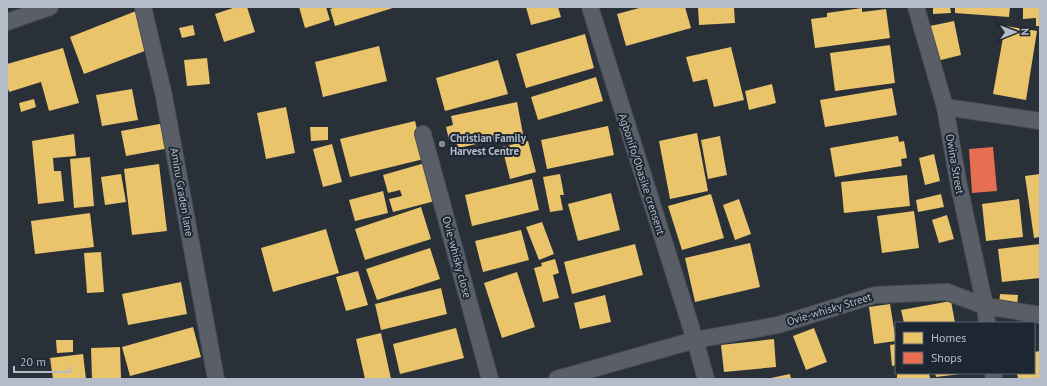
<svg xmlns="http://www.w3.org/2000/svg" width="1047" height="386" font-family="'PT Sans',sans-serif">
  <style>
    .homes { fill: #e9c46a }
    .shops { fill: #e76f51 }
    .lines { fill: none; stroke-linecap: round; stroke-linejoin: round }
    .street-casing { stroke: #484c53; stroke-width: 18 }
    .street { stroke: #5a5e66; stroke-width: 16 }
    .poi-dot { fill: #848b96; stroke: #1d2633; stroke-width: 1.5 }
    .labels { text-anchor: middle; dominant-baseline: central; stroke-width: 4; stroke-linejoin: round; paint-order: stroke }
    .poi-label { font-size: 11px; font-weight: bold; fill: #b4bcc9; stroke: #1d2633; text-anchor: start }
    .street-label { font-size: 11px; fill: #b4bcc9; stroke: #1d2633 }
  </style>
  <rect width="100%" height="100%" fill="#2a3038"/>
  <g class="homes">
    <polygon points="236,7 247,7 255,32 224,42 215,14"/>
    <polygon points="299,7 326,7 330,20 305,28"/>
    <polygon points="336,7 396,7 335,26 330,9"/>
    <polygon points="526,7 558,7 561,17 531,25"/>
    <polygon points="643,7 685,7 691,28 626,46 617,14"/>
    <polygon points="698,7 734,7 735,23 699,25"/>
    <polygon points="933,7 950,7 951,13 933,14"/>
    <polygon points="955,7 1010,7 1009,17 955,13"/>
    <polygon points="1023,7 1040,7 1040,26 1036,26 1036,18 1023,19"/>
    <polygon points="862,8 862,12 886,9 890,38 815,48 811,19 827,17 827,13"/>
    <polygon points="136,11 150,49 84,74 70,37"/>
    <polygon points="954,21 961,55 937,61 930,26"/>
    <polygon points="193,25 195,35 182,38 179,28"/>
    <polygon points="1005,26 1037,31 1026,100 993,94"/>
    <polygon points="585,34 594,68 526,88 516,54"/>
    <polygon points="890,45 895,83 835,91 830,53"/>
    <polygon points="379,46 387,81 323,97 315,62"/>
    <polygon points="731,47 744,100 714,107 707,79 693,82 686,57"/>
    <polygon points="63,48 79,103 49,111 41,82 9,92 7,85 7,64"/>
    <polygon points="207,58 210,84 187,86 184,60"/>
    <polygon points="498,60 508,94 445,111 436,78"/>
    <polygon points="596,77 603,101 538,120 531,97"/>
    <polygon points="772,84 776,103 749,110 745,91"/>
    <polygon points="892,88 897,115 825,127 820,100"/>
    <polygon points="132,89 138,120 102,126 96,95"/>
    <polygon points="34,99 36,107 21,112 19,103"/>
    <polygon points="517,102 523,134 458,148 455,138 449,140 446,127 453,125 451,116"/>
    <polygon points="286,107 295,153 266,159 257,113"/>
    <polygon points="415,121 424,159 350,177 340,139"/>
    <polygon points="165,123 170,148 126,156 121,131"/>
    <polygon points="608,126 614,155 547,169 541,140"/>
    <polygon points="310,127 328,127 328,140 311,141"/>
    <polygon points="697,133 708,191 670,199 659,141"/>
    <polygon points="74,134 76,156 53,158 54,171 61,171 64,201 38,204 32,141"/>
    <polygon points="720,136 727,175 708,179 701,140"/>
    <polygon points="898,136 899,142 904,141 907,158 901,159 902,166 835,177 830,148"/>
    <polygon points="528,141 536,172 510,179 502,147"/>
    <polygon points="332,144 342,182 323,187 313,149"/>
    <polygon points="934,154 940,181 925,185 919,158"/>
    <polygon points="90,157 94,206 74,208 70,159"/>
    <polygon points="425,163 435,201 393,212 389,199 402,196 400,190 388,193 383,175"/>
    <polygon points="159,164 167,231 132,235 124,169"/>
    <polygon points="121,174 126,202 105,205 101,177"/>
    <polygon points="560,174 564,195 560,195 563,210 550,212 543,177"/>
    <polygon points="1040,174 1040,237 1034,238 1025,176"/>
    <polygon points="907,175 910,206 844,213 841,182"/>
    <polygon points="532,179 539,210 472,226 465,195"/>
    <polygon points="383,191 388,213 355,221 349,200"/>
    <polygon points="611,193 620,230 578,241 568,204"/>
    <polygon points="711,194 724,238 682,250 668,206"/>
    <polygon points="941,194 944,207 918,212 916,200"/>
    <polygon points="739,199 751,234 735,240 723,205"/>
    <polygon points="1019,199 1023,237 986,241 982,204"/>
    <polygon points="421,207 431,239 365,260 355,229"/>
    <polygon points="914,211 919,248 882,253 877,216"/>
    <polygon points="90,213 94,247 35,254 31,221"/>
    <polygon points="947,215 954,239 939,243 932,220"/>
    <polygon points="542,222 554,254 539,260 526,227"/>
    <polygon points="326,229 339,273 273,292 261,248"/>
    <polygon points="521,230 529,260 483,272 475,241"/>
    <polygon points="750,243 760,287 695,302 685,258"/>
    <polygon points="635,244 643,275 572,294 564,262"/>
    <polygon points="1040,244 1040,278 1002,282 998,249"/>
    <polygon points="430,248 440,279 377,300 366,269"/>
    <polygon points="101,252 104,292 87,293 84,253"/>
    <polygon points="555,259 559,273 553,275 559,298 543,302 534,268 542,266 541,263"/>
    <polygon points="358,271 368,305 346,311 336,277"/>
    <polygon points="517,272 535,327 502,338 484,283"/>
    <polygon points="181,282 187,314 128,325 122,294"/>
    <polygon points="441,288 447,314 381,330 375,304"/>
    <polygon points="1000,294 1018,295 1017,306 999,304"/>
    <polygon points="605,295 611,322 580,329 574,303"/>
    <polygon points="951,301 955,323 904,323 901,310"/>
    <polygon points="890,304 896,341 874,344 869,307"/>
    <polygon points="193,327 201,357 130,376 122,347"/>
    <polygon points="456,328 464,358 400,374 393,344"/>
    <polygon points="814,328 827,362 806,370 793,336"/>
    <polygon points="381,333 391,379 365,379 356,339"/>
    <polygon points="774,339 776,367 724,372 721,345"/>
    <polygon points="56,340 73,340 73,352 57,353"/>
    <polygon points="896,344 896,365 892,366 890,345"/>
    <polygon points="120,347 121,379 92,379 91,348"/>
    <polygon points="1040,351 1040,379 1018,379 1017,373 1034,373 1034,352"/>
    <polygon points="83,354 86,379 53,379 50,358"/>
    <polygon points="897,373 929,373 930,378 897,379"/>
    <polygon points="935,373 960,373 960,374 936,377"/>
    <polygon points="790,374 791,379 771,379 771,378"/>
  </g>
  <polygon class="shops" points="993,147 997,191 972,193 969,149"/>
  <g class="lines">
    <defs>
      <g id="street">
        <polyline points="143,7 164,96 216,379"/>
        <polyline points="590,7 695,340 706,379"/>
        <polyline points="916,7 945,107 959,186 985,306 987,323"/>
        <polyline points="7,22 50,7"/>
        <polyline points="945,107 1040,121"/>
        <polyline points="423,134 490,379"/>
        <polyline points="993,373 994,379"/>
        <polyline points="557,379 695,340 778,325 875,295 947,292 985,306 1040,315"/>
      </g>
    </defs>
    <use href="#street" class="street-casing"/>
    <use href="#street" class="street"/>
  </g>
  <circle class="poi-dot" cx="442" cy="144" r="4"/>
  <g class="labels">
    <g class="poi-label">
      <text x="450" y="138">Christian Family<tspan x="450" dy="13">Harvest Centre</tspan></text>
    </g>
    <g class="street-label">
      <text transform="translate(955 164) rotate(80)">Owina Street</text>
      <text transform="translate(642 174) rotate(72)">Agbonifo/Obasike crensent</text>
      <text transform="translate(182 192) rotate(80)">Aminu Graden lane</text>
      <text transform="translate(457 257) rotate(75)">Ovie-whisky close</text>
      <text transform="translate(829 309) rotate(-17)">Ovie-whisky Street</text>
    </g>
  </g>
  <rect width="1047" height="386" fill="none" stroke="#b4bcc9" stroke-width="16"/>
  <rect x="895" y="322" width="140" height="52" fill="#1d2633" stroke="#59626f"/>
  <rect x="903" y="332" width="20" height="12" fill="#e9c46a" stroke="#59626f"/>
  <text x="931" y="342" font-size="12" fill="#b4bcc9">Homes</text>
  <rect x="903" y="352" width="20" height="12" fill="#e76f51" stroke="#59626f"/>
  <text x="931" y="362" font-size="12" fill="#b4bcc9">Shops</text>
  <g transform="translate(1015 32) rotate(89)" stroke="#1d2633" stroke-width="3" paint-order="stroke">
  <path d="M0-3L7 15L0 10L-7 15Z" fill="#b4bcc9"/>
  <text y="-6" font-size="11" font-weight="bold" text-anchor="middle" fill="#b4bcc9">N</text>
  </g>
  <path d="M14 366v6h56v-6" fill="none" stroke="#b4bcc9" stroke-width="2"/>
  <text x="20" y="366" font-size="12" fill="#b4bcc9" stroke="#1d2633" stroke-width="3" paint-order="stroke">20 m</text>
</svg>
